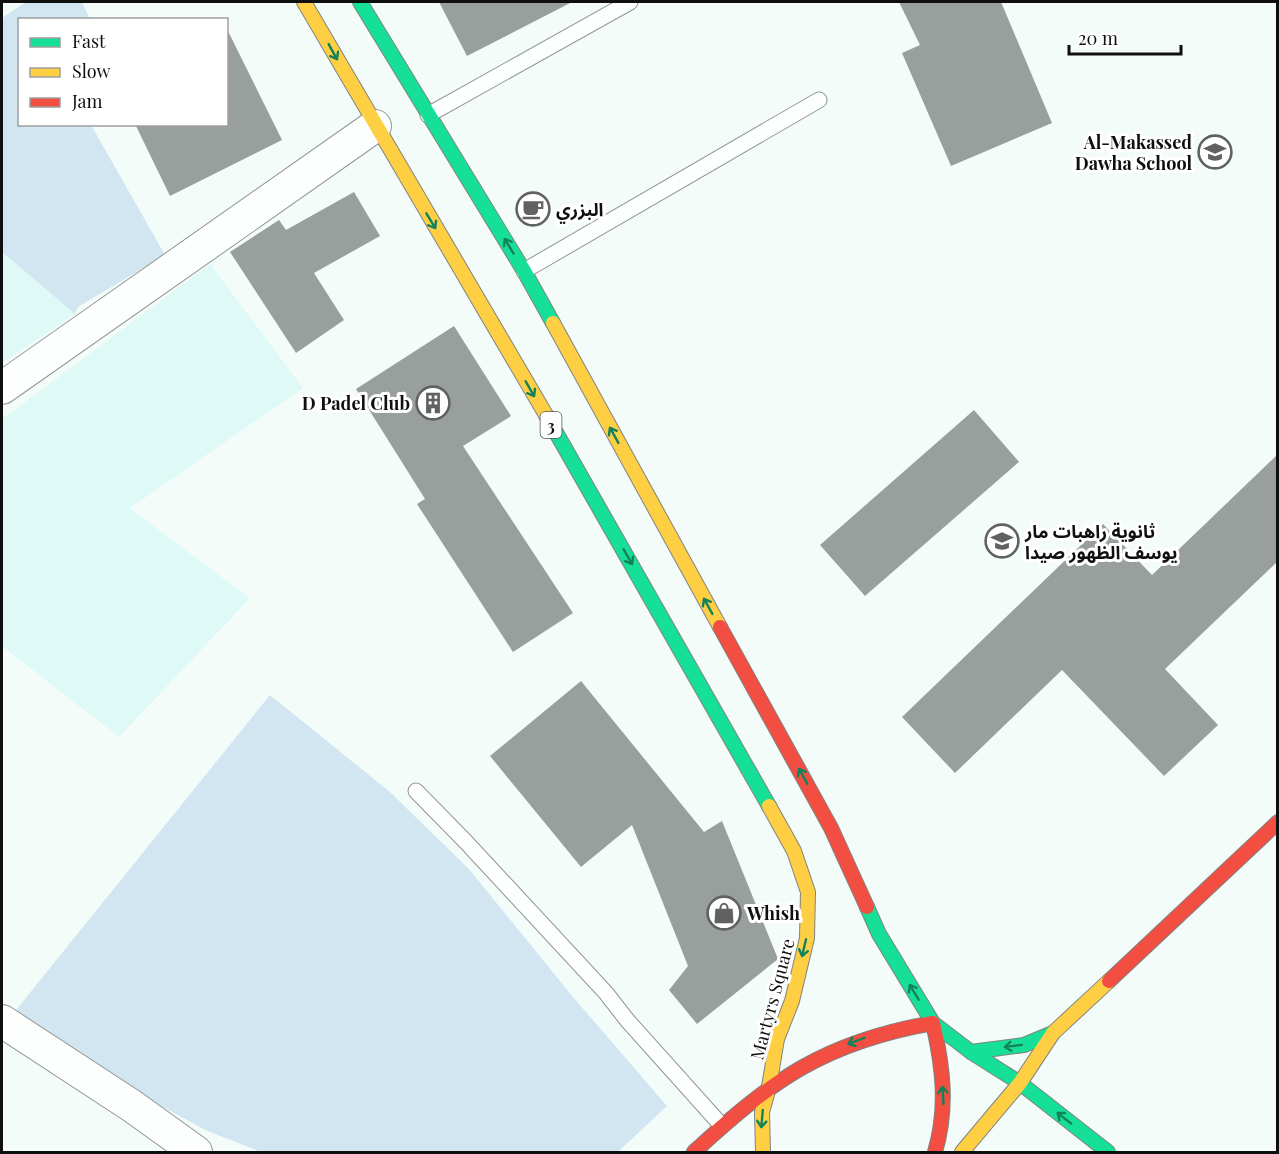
<svg xmlns="http://www.w3.org/2000/svg" width="1279" height="1154" font-family="'Playfair Display','Noto Sans Arabic',serif">
  <style>
    .farmland { fill: #dff9f6 }
    .green { fill: #d2e6f2 }
    .building { fill: #999f9c }
    .lines { fill: none; stroke-linecap: round; stroke-linejoin: round }
    .lane-casing { stroke: #929695; stroke-width: 17 }
    .street-casing { stroke: #929695; stroke-width: 34 }
    .fast-casing { stroke: #7f8382; stroke-width: 16 }
    .slow-casing { stroke: #7f8382; stroke-width: 16 }
    .jam-casing { stroke: #7f8382; stroke-width: 16 }
    .lane { stroke: #fdfffe; stroke-width: 15 }
    .street { stroke: #fdfffe; stroke-width: 32 }
    .fast { stroke: #16e098; stroke-width: 14 }
    .slow { stroke: #ffcf43; stroke-width: 14 }
    .jam { stroke: #f24e42; stroke-width: 14 }
    .oneway { stroke: #13825a }
    .labels { text-anchor: middle; dominant-baseline: central; stroke-width: 6; stroke-linejoin: round; paint-order: stroke }
    .shield { fill: #fff; stroke: #575757; stroke-width: 1.5 }
    .shield-label { font-size: 16px; font-weight: bold; fill: #0f0f0f }
    .poi-label { font-size: 18px; font-weight: bold; fill: #0f0f0f; stroke: #fff; text-anchor: start }
    .street-label { font-size: 18px; fill: #0f0f0f; stroke: #fff }
  </style>
  <rect width="100%" height="100%" fill="#f4fcfa"/>
  <g class="farmland">
    <polygon points="2,252 75,314 2,363"/>
    <polygon points="210,264 303,388 130,508 250,598 119,737 2,646 2,419"/>
  </g>
  <g class="green">
    <polygon points="26,2 82,2 90,19 20,20 20,124 91,125 165,255 78,307 75,314 2,252 2,18"/>
    <polygon points="270,695 390,792 469,869 573,997 667,1106 618,1152 261,1152 205,1130 134,1091 16,1010"/>
  </g>
  <g class="building">
    <polygon points="439,2 572,2 467,56"/>
    <polygon points="899,2 1001,2 1052,123 951,166 902,53 920,45"/>
    <polygon points="226,27 282,140 170,196 135,124 226,124"/>
    <polygon points="354,192 380,236 314,273 344,320 296,353 230,252 279,220 286,230"/>
    <polygon points="454,326 511,416 463,446 573,613 513,652 417,504 425,499 356,389"/>
    <polygon points="974,410 1019,462 865,596 820,545"/>
    <polygon points="1278,454 1278,561 1165,669 1218,725 1164,776 1062,670 955,773 902,717 1103,524 1152,575"/>
    <polygon points="581,681 704,832 722,821 778,959 697,1024 669,990 688,966 632,825 581,867 490,756"/>
  </g>
  <g class="lines">
    <defs>
      <g id="lane">
        <polyline points="428,115 630,2"/>
        <polyline points="524,271 819,100"/>
        <polyline points="416,791 466,842 606,993 627,1020 722,1126"/>
      </g>
      <g id="street">
        <polyline points="2,388 375,126"/>
        <polyline points="2,1021 132,1106 196,1152"/>
      </g>
      <g id="fast">
        <polyline points="360,2 524,271 553,323"/>
        <polyline points="546,415 769,806"/>
        <polyline points="867,907 879,934 933,1023 971,1052 1020,1083 1108,1152"/>
        <polyline points="971,1052 1024,1045 1053,1033"/>
      </g>
      <g id="slow">
        <polyline points="304,2 546,415"/>
        <polyline points="553,323 720,627"/>
        <polyline points="763,1152 762,1112 769,1087 777,1039 792,1001 807,938 808,892 794,851 769,806"/>
        <polyline points="962,1152 1020,1083 1053,1033 1109,981"/>
      </g>
      <g id="jam">
        <polyline points="720,627 831,828 867,907"/>
        <polyline points="1109,981 1278,822"/>
        <path d="M 694,1152 C 773,1079 825,1042 933,1023 C 943,1067 948,1108 935,1152"/>
      </g>
    </defs>
    <use href="#lane" class="lane-casing"/>
    <use href="#street" class="street-casing"/>
    <use href="#fast" class="fast-casing"/>
    <use href="#slow" class="slow-casing"/>
    <use href="#jam" class="jam-casing"/>
    <use href="#lane" class="lane"/>
    <use href="#street" class="street"/>
    <use href="#fast" class="fast"/>
    <use href="#slow" class="slow"/>
    <use href="#jam" class="jam"/>
  </g>
  <defs><path id="oneway-shaft" d="M-6 0H5M1.5-3L5.5 0L1.5 3" fill="none" stroke-width="1.6" stroke-linecap="round" stroke-linejoin="round" transform="scale(1.5)"/></defs>
  <g class="oneway">
    <use href="#oneway-shaft" transform="translate(333 52) rotate(61)"/>
    <use href="#oneway-shaft" transform="translate(431 221) rotate(59)"/>
    <use href="#oneway-shaft" transform="translate(509 246) rotate(-121)"/>
    <use href="#oneway-shaft" transform="translate(530 389) rotate(60)"/>
    <use href="#oneway-shaft" transform="translate(614 435) rotate(-119)"/>
    <use href="#oneway-shaft" transform="translate(628 557) rotate(60)"/>
    <use href="#oneway-shaft" transform="translate(708 606) rotate(-119)"/>
    <use href="#oneway-shaft" transform="translate(803 776) rotate(-119)"/>
    <use href="#oneway-shaft" transform="translate(804 948) rotate(103)"/>
    <use href="#oneway-shaft" transform="translate(914 992) rotate(-121)"/>
    <use href="#oneway-shaft" transform="translate(856 1041) rotate(159)"/>
    <use href="#oneway-shaft" transform="translate(1013 1046) rotate(173)"/>
    <use href="#oneway-shaft" transform="translate(943 1095) rotate(-93)"/>
    <use href="#oneway-shaft" transform="translate(1064 1118) rotate(-142)"/>
    <use href="#oneway-shaft" transform="translate(762 1119) rotate(95)"/>
  </g>
  <defs>
    <symbol id="school-ring" viewBox="-11 -11 22 22"><circle r="9.5" fill="#fff" stroke="#5f6261" stroke-width="1.5"/><path d="M0-5L7-2L0 1L-7-2ZM-4 1L0 2.5L4 1V4Q0 6-4 4Z" fill="#5f6261"/></symbol>
    <symbol id="cafe-ring" viewBox="-11 -11 22 22"><circle r="9.5" fill="#fff" stroke="#5f6261" stroke-width="1.5"/><path d="M-5.5-4.5H6V0H3Q3 3.5 0 3.5H-2.5Q-5.5 3.5-5.5 0ZM3-3.2v2h1.7v-2ZM-6 4.5H4V6H-6Z" fill="#5f6261"/></symbol>
    <symbol id="building-ring" viewBox="-11 -11 22 22"><circle r="9.5" fill="#fff" stroke="#5f6261" stroke-width="1.5"/><path d="M-4-6H4V6H1V3H-1V6H-4ZM-2.5-4.3h1.7v1.8h-1.7ZM.8-4.3h1.7v1.8H.8ZM-2.5-1h1.7V.8h-1.7ZM.8-1h1.7V.8H.8Z" fill="#5f6261"/></symbol>
    <symbol id="shop-ring" viewBox="-11 -11 22 22"><circle r="9.5" fill="#fff" stroke="#5f6261" stroke-width="1.5"/><path d="M-5-2.5h2.3a2.7 3.5 0 0 1 5.4 0H5L5.5 6h-11ZM-1.5-2.5h3a1.5 2.3 0 0 0-3 0Z" fill="#5f6261"/></symbol>
  </defs>
  <g fill-rule="evenodd">
    <use href="#school-ring" x="1196" y="133" width="38" height="38"/>
    <use href="#cafe-ring" x="514" y="190" width="38" height="38"/>
    <use href="#building-ring" x="414" y="384" width="38" height="38"/>
    <use href="#school-ring" x="983" y="522" width="38" height="38"/>
    <use href="#shop-ring" x="705" y="894" width="38" height="38"/>
  </g>
  <g class="labels">
    <rect class="shield" x="540.5" y="412" width="21" height="26" rx="4.5"/>
    <g class="shield-label">
      <text x="551" y="425">3</text>
    </g>
    <g class="poi-label">
      <text x="1192" y="142" text-anchor="end">Al-Makassed<tspan x="1192" dy="21">Dawha School</tspan></text>
      <text x="556" y="209">البزري</text>
      <text x="410" y="403" text-anchor="end">D Padel Club</text>
      <text x="1025" y="531">ثانوية راهبات مار<tspan x="1025" dy="21">يوسف الظهور صيدا</tspan></text>
      <text x="747" y="913">Whish</text>
    </g>
    <g class="street-label">
      <text transform="translate(772 999) rotate(-75)">Martyrs Square</text>
    </g>
  </g>
  <rect width="1279" height="1154" fill="none" stroke="#0f0f0f" stroke-width="6"/>
  <rect x="18" y="18" width="210" height="108" fill="#ffffff" stroke="#9f9f9f" stroke-width="1.5"/>
  <rect x="30" y="38" width="30" height="9" fill="#16e098" stroke="#9f9f9f" stroke-width="1.5"/>
  <text x="72" y="48" font-size="18" fill="#0f0f0f">Fast</text>
  <rect x="30" y="68" width="30" height="9" fill="#ffcf43" stroke="#9f9f9f" stroke-width="1.5"/>
  <text x="72" y="78" font-size="18" fill="#0f0f0f">Slow</text>
  <rect x="30" y="98" width="30" height="9" fill="#f24e42" stroke="#9f9f9f" stroke-width="1.5"/>
  <text x="72" y="108" font-size="18" fill="#0f0f0f">Jam</text>
  <path d="M1069 45v9h112v-9" fill="none" stroke="#0f0f0f" stroke-width="3"/>
  <text x="1078" y="45" font-size="18" fill="#0f0f0f" stroke="#ffffff" stroke-width="4.5" paint-order="stroke">20 m</text>
</svg>
